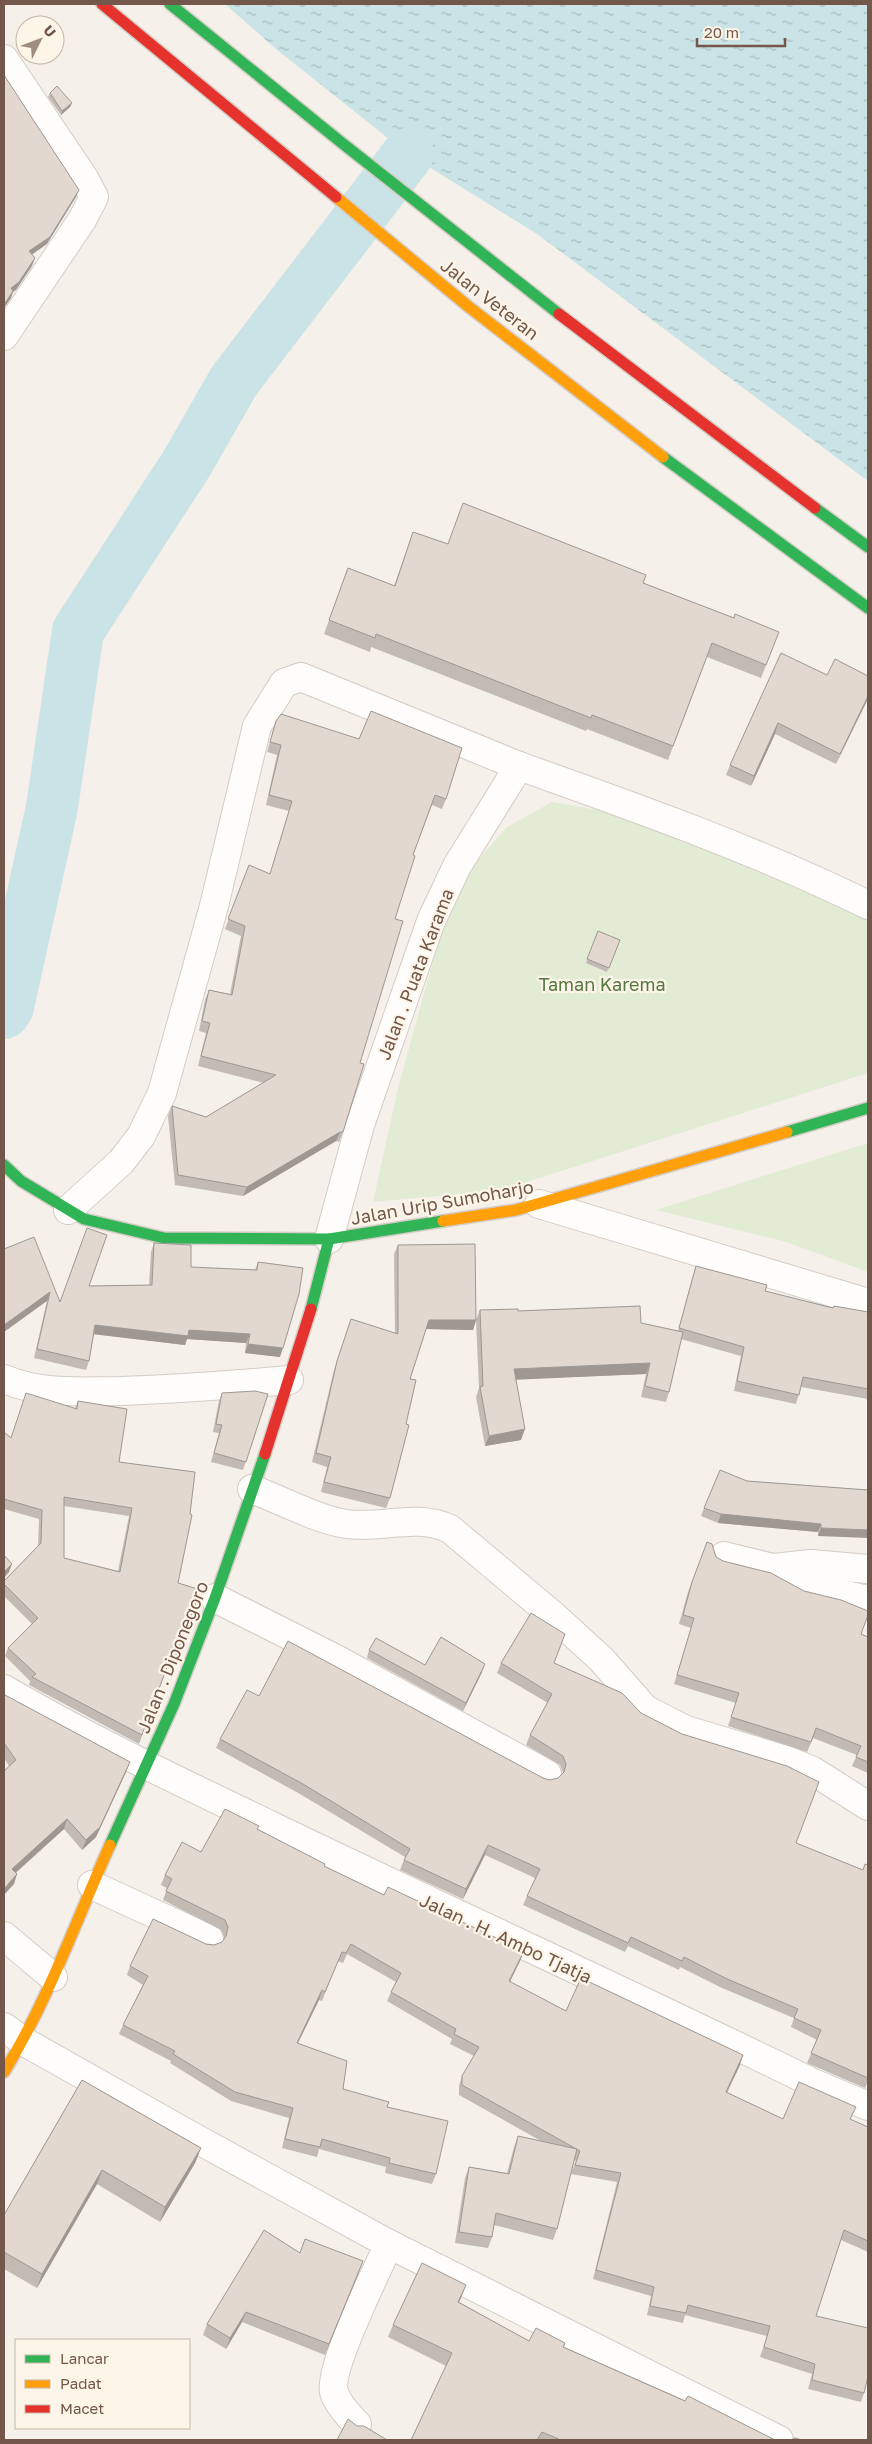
<svg xmlns="http://www.w3.org/2000/svg" width="872" height="2444" font-family="'Golos Text',sans-serif">
  <style>
    .green { fill: #e2ecd4 }
    .water { fill: url(#water-ripples) }
    .lines { fill: none; stroke-linecap: round; stroke-linejoin: round }
    .river { stroke: #cae3e6; stroke-width: 52 }
    .street-casing { stroke: #d4ccc6; stroke-width: 30 }
    .fast-casing { stroke: #d4ccc6; stroke-width: 14 }
    .slow-casing { stroke: #d4ccc6; stroke-width: 14 }
    .jam-casing { stroke: #d4ccc6; stroke-width: 14 }
    .street { stroke: #fefdfc; stroke-width: 28 }
    .fast { stroke: #30b455; stroke-width: 11 }
    .slow { stroke: #ff9f0a; stroke-width: 11 }
    .jam { stroke: #e5322d; stroke-width: 11 }
    .wall { fill: #c2bab3; fill-rule: evenodd }
    .shaded-wall { fill: #9e9792 }
    .building { fill: #e2d8d0; stroke: #9e9792; fill-rule: evenodd }
    .labels { text-anchor: middle; dominant-baseline: central; stroke-width: 4.5; stroke-linejoin: round; paint-order: stroke }
    .street-label { font-size: 18px; fill: #72574a; stroke: #fef5e9 }
    .park-label { font-size: 18px; fill: #547842; stroke: #fef5e9 }
  </style>
  <defs>
    <pattern id="water-ripples" width="26" height="14" patternUnits="userSpaceOnUse" patternTransform="scale(1.25)"><rect width="26" height="14" fill="#cae3e6"/><path d="M2 4q2-2 4 0t4 0M15 11q2-2 4 0t4 0" fill="none" stroke="#a8bbbc"/></pattern>
  </defs>
  <rect width="100%" height="100%" fill="#f5f0e9"/>
  <g class="green">
    <polygon points="552,802 632,816 804,885 868,920 868,1073 502,1190 373,1202 398,1088 436,950 465,875 507,827"/>
    <polygon points="868,1143 868,1272 786,1242 656,1210"/>
  </g>
  <polygon class="water" points="225,4 868,4 868,481 537,234 408,154 276,49"/>
  <g class="lines">
    <polyline class="river" points="4,1013 8,1007 52,807 78,631 187,463 234,381 408,154"/>
    <defs>
      <g id="street">
        <polyline points="4,59 84,178 94,197 82,220 4,336"/>
        <polyline points="539,1204 868,1303"/>
        <polyline points="68,1210 121,1162 141,1136 162,1093 214,906 257,726 284,683 301,677 519,766"/>
        <path d="M 329,1239 L 360,1125 L 431,921 L 457,866 L 519,766 C 637,808 756,850 868,905"/>
        <path d="M 4,1379 C 42,1395 80,1391 121,1391 C 177,1389 233,1385 289,1380"/>
        <path d="M 252,1489 C 281,1500 316,1519 346,1524 C 382,1529 416,1513 450,1529 L 555,1617 L 602,1660 L 645,1709 L 686,1730 L 789,1761 L 813,1771 L 868,1806"/>
        <polyline points="724,1556 773,1568 808,1587 868,1600"/>
        <polyline points="773,1568 811,1564 868,1569"/>
        <polyline points="215,1598 336,1659 547,1774"/>
        <path d="M 4,1689 C 91,1740 183,1783 274,1827 C 453,1913 634,1995 813,2083 L 868,2106"/>
        <polyline points="92,1885 209,1939"/>
        <polyline points="4,1936 53,1977"/>
        <polyline points="4,2027 23,2041 195,2138 389,2244 779,2440"/>
        <path d="M 357,2424 C 349,2416 337,2403 334,2392 C 328,2369 377,2270 389,2244"/>
      </g>
      <g id="fast">
        <polyline points="170,4 342,143 559,314"/>
        <polyline points="663,457 868,608"/>
        <polyline points="815,508 868,547"/>
        <polyline points="787,1132 868,1108"/>
        <polyline points="4,1165 21,1181 84,1219 164,1238 329,1239 443,1221"/>
        <polyline points="311,1309 329,1239"/>
        <polyline points="110,1845 174,1704 215,1598 265,1454"/>
      </g>
      <g id="slow">
        <polyline points="336,197 469,307 663,457"/>
        <polyline points="443,1221 516,1210 787,1132"/>
        <path d="M 4,2072 C 48,2001 76,1921 110,1845"/>
      </g>
      <g id="jam">
        <polyline points="102,4 336,197"/>
        <polyline points="559,314 815,508"/>
        <polyline points="265,1454 311,1309"/>
      </g>
    </defs>
    <use href="#street" class="street-casing"/>
    <use href="#fast" class="fast-casing"/>
    <use href="#slow" class="slow-casing"/>
    <use href="#jam" class="jam-casing"/>
    <use href="#street" class="street"/>
    <use href="#fast" class="fast"/>
    <use href="#slow" class="slow"/>
    <use href="#jam" class="jam"/>
  </g>
  <g class="wall">
    <polygon points="50,93 72,103 70,107 61,115 48,97"/>
    <polygon points="413,532 448,544 643,583 734,618 779,632 761,678 707,657 668,760 587,729 586,731 371,647 370,652 324,634 348,568 394,586"/>
    <polygon points="827,675 868,676 836,764 775,734 751,786 726,775 730,765"/>
    <polygon points="276,721 446,799 442,809 432,805 413,855 395,919 343,1132 339,1142 336,1141 243,1196 175,1185 168,1116 172,1106 206,1117 264,1083 198,1066 206,1033 199,1031 205,1000 209,990 230,994 241,936 225,929 249,865 270,874 289,811 266,805 277,755 267,752 273,731"/>
    <polygon points="598,931 620,940 607,972 586,963"/>
    <polygon points="154,1243 191,1267 255,1270 258,1262 280,1357 245,1353 246,1343 187,1339 185,1345 94,1334 89,1361 86,1370 34,1358 47,1301 4,1249 60,1302 89,1286 149,1285 151,1252"/>
    <polygon points="398,1245 476,1320 473,1330 426,1329 410,1379 406,1424 390,1498 386,1508 321,1492 327,1467 312,1462 334,1370 351,1319 395,1333 394,1254"/>
    <polygon points="696,1266 765,1291 833,1308 834,1306 868,1312 868,1399 801,1387 796,1404 734,1391 741,1356 681,1339 669,1392 666,1402 641,1397 646,1374 516,1379 521,1440 485,1446 476,1397 479,1388 476,1320 480,1310 518,1311 641,1323 678,1331 693,1275"/>
    <polygon points="222,1393 268,1394 243,1470 211,1462 219,1433 213,1432 219,1401"/>
    <path d="M 78,1401 L 119,1462 L 178,1583 L 201,1590 L 171,1669 L 167,1667 L 139,1744 L 29,1685 L 30,1681 L 5,1656 L 8,1648 L 32,1624 L 4,1596 L 4,1581 L 38,1546 L 39,1519 L 4,1509 L 4,1432 L 11,1438 L 75,1408 ZM 64,1506 L 129,1516 L 118,1571 L 64,1558 Z"/>
    <polygon points="747,1481 868,1490 818,1536 818,1532 718,1523 701,1516 704,1508"/>
    <polygon points="707,1542 716,1557 861,1634 868,1637 868,1773 852,1766 857,1755 813,1738 807,1752 728,1726 736,1703 674,1684 691,1628 679,1624 688,1592"/>
    <polygon points="369,1650 425,1665 482,1672 463,1711 367,1658"/>
    <polygon points="501,1663 554,1663 641,1713 796,1843 863,1870 868,1865 868,2081 865,2088 807,2063 817,2040 791,2027 794,2018 722,1988 680,1967 679,1970 628,1946 625,1952 523,1905 535,1878 485,1855 463,1899 400,1870 405,1857 300,1794 216,1748 220,1739 259,1696 543,1778 550,1780 558,1778 563,1773 560,1765 526,1745 530,1735 548,1703 497,1673"/>
    <polygon points="4,1696 126,1772 96,1837 82,1850 64,1829 16,1873 14,1884 9,1766 4,1758"/>
    <polygon points="258,1829 324,1866 384,1895 524,1951 520,1961 510,1982 566,2011 740,2065 727,2093 783,2119 851,2120 868,2127 868,2252 841,2240 816,2316 864,2393 861,2402 808,2389 812,2374 760,2357 767,2336 685,2315 683,2323 647,2315 651,2296 593,2279 617,2182 571,2174 576,2161 574,2160 557,2229 553,2240 494,2225 492,2237 488,2248 455,2243 465,2178 469,2167 507,2173 514,2147 518,2136 541,2141 459,2095 459,2086 462,2076 474,2056 450,2044 452,2039 387,2001 391,1992 396,1982 347,1954 343,1963 338,1961 322,2001 319,2000 298,2043 343,2089 387,2107 436,2174 432,2184 385,2173 386,2167 319,2149 317,2157 282,2148 289,2118 231,2101 170,2063 171,2061 119,2034 123,2025 143,1985 127,1975 130,1966 206,1944 214,1945 222,1942 224,1939 224,1937 221,1930 163,1900 167,1888 161,1885 165,1875 201,1852"/>
    <polygon points="82,2080 201,2148 195,2163 160,2222 97,2184 37,2288 4,2269 4,2215"/>
    <polygon points="300,2253 363,2261 325,2355 242,2322 226,2349 203,2335 207,2324"/>
    <polygon points="466,2285 459,2302 529,2341 565,2343 564,2347 775,2440 411,2440 446,2366 388,2337 393,2325"/>
  </g>
  <g class="shaded-wall">
    <polygon points="72,103 70,107 61,115 62,111"/>
    <polygon points="79,190 76,197 47,244 27,258 29,251"/>
    <polygon points="35,258 32,266 16,290 13,292 11,298 4,308 4,305 11,288"/>
    <polygon points="868,696 868,699 836,764 840,754"/>
    <polygon points="778,723 775,734 751,786 754,776"/>
    <polygon points="340,1132 336,1141 243,1196 247,1187"/>
    <polygon points="50,1292 47,1301 4,1332 4,1325"/>
    <polygon points="429,1320 476,1320 473,1330 425,1329"/>
    <polygon points="95,1325 250,1334 246,1343 187,1339 185,1345 92,1334"/>
    <polygon points="248,1344 283,1348 280,1357 245,1353"/>
    <polygon points="650,1363 646,1374 510,1380 514,1369"/>
    <polygon points="525,1429 521,1440 485,1446 489,1436"/>
    <polygon points="721,1514 821,1524 818,1532 718,1523"/>
    <polygon points="821,1528 868,1530 868,1538 818,1536"/>
    <polygon points="12,1564 9,1572 4,1578 4,1572"/>
    <polygon points="485,1664 482,1672 463,1711 466,1703"/>
    <polygon points="130,1762 126,1772 96,1837 82,1850 86,1840"/>
    <polygon points="67,1819 64,1829 8,1879 12,1869"/>
    <polygon points="488,1845 485,1855 463,1899 466,1889"/>
    <polygon points="17,1874 14,1884 4,1895 4,1889"/>
    <polygon points="524,1951 520,1961 505,1991 509,1981"/>
    <polygon points="322,1990 319,2000 293,2053 297,2043"/>
    <polygon points="743,2055 740,2065 722,2102 726,2092"/>
    <polygon points="201,2148 195,2163 160,2222 165,2207"/>
    <polygon points="102,2170 97,2184 37,2288 42,2274"/>
    <polygon points="363,2261 359,2272 325,2355 329,2344"/>
    <polygon points="466,2285 461,2298 453,2315 458,2302"/>
    <polygon points="246,2312 242,2322 226,2349 230,2338"/>
  </g>
  <g class="building">
    <polygon points="4,75 79,190 50,237 29,251 35,258 19,282 11,288 13,291 4,305"/>
    <polygon points="57,86 72,103 62,111 50,93"/>
    <polygon points="463,503 646,575 643,583 734,618 735,614 779,632 766,665 712,643 673,746 592,715 591,718 376,634 375,638 329,620 348,568 395,586 413,532 448,544"/>
    <polygon points="781,653 827,675 835,659 868,676 868,696 840,754 778,723 754,776 730,765"/>
    <polygon points="371,711 462,748 446,799 435,795 413,855 415,856 395,919 403,921 360,1063 364,1064 343,1132 340,1132 247,1187 178,1175 172,1106 206,1117 276,1075 201,1056 210,1023 202,1021 209,990 232,995 245,926 228,919 249,865 270,874 292,801 269,795 281,745 270,742 276,721 281,714 359,739"/>
    <polygon points="598,931 620,940 609,968 587,959"/>
    <polygon points="87,1228 107,1235 89,1286 152,1285 154,1243 191,1245 191,1267 257,1270 258,1262 303,1268 299,1294 283,1348 248,1344 250,1334 189,1330 188,1336 95,1325 89,1361 37,1349 50,1292 4,1325 4,1249 34,1237 60,1302"/>
    <polygon points="475,1244 476,1320 429,1320 410,1379 416,1380 406,1424 409,1425 390,1498 324,1482 331,1457 316,1453 337,1361 351,1319 398,1334 398,1245"/>
    <polygon points="696,1266 767,1285 765,1291 833,1308 834,1306 868,1312 868,1389 803,1377 799,1395 737,1381 744,1347 679,1328"/>
    <polygon points="640,1306 641,1323 683,1332 669,1392 645,1386 650,1363 514,1369 525,1429 489,1436 480,1387 483,1386 480,1310 518,1309 518,1311"/>
    <polygon points="255,1391 268,1394 246,1462 214,1453 222,1425 216,1424 222,1393"/>
    <path d="M 26,1393 L 77,1409 L 78,1401 L 127,1409 L 119,1462 L 195,1472 L 190,1514 L 192,1515 L 178,1583 L 201,1590 L 174,1660 L 170,1659 L 142,1735 L 32,1677 L 36,1674 L 8,1648 L 38,1618 L 4,1584 L 4,1581 L 41,1543 L 42,1510 L 4,1499 L 4,1432 L 11,1438 ZM 64,1497 L 132,1508 L 120,1572 L 64,1558 Z"/>
    <polygon points="720,1470 747,1481 868,1490 868,1530 821,1528 821,1524 721,1514 704,1508"/>
    <polygon points="707,1542 712,1544 716,1557 723,1561 771,1573 804,1591 841,1600 868,1611 868,1615 861,1634 868,1637 868,1762 856,1757 861,1746 816,1728 811,1742 731,1717 739,1693 677,1675 694,1618 683,1615 692,1582"/>
    <polygon points="4,1555 12,1564 4,1572"/>
    <polygon points="531,1613 565,1634 554,1663 622,1693 641,1713 682,1734 787,1766 819,1782 796,1843 863,1870 865,1864 868,1865 868,2078 811,2053 821,2030 794,2018 798,2009 725,1978 684,1957 682,1961 631,1937 628,1943 527,1896 540,1869 488,1845 466,1889 404,1860 410,1849 303,1784 220,1739 247,1690 259,1696 288,1641 543,1778 550,1780 558,1778 564,1772 566,1764 563,1756 530,1735 552,1694 501,1663"/>
    <polygon points="441,1637 485,1664 466,1703 369,1650 376,1638 425,1665"/>
    <polygon points="5,1695 130,1762 100,1827 86,1840 67,1819 12,1869 17,1874 4,1889 4,1771 16,1760 4,1743 4,1696"/>
    <polygon points="225,1809 259,1826 257,1829 325,1864 324,1866 384,1895 388,1887 524,1951 509,1981 566,2011 581,1978 743,2055 726,2092 783,2119 799,2082 856,2107 850,2119 868,2127 868,2241 844,2230 816,2316 868,2328 868,2376 864,2393 812,2380 815,2364 764,2347 770,2326 688,2305 686,2313 650,2306 654,2287 596,2270 621,2173 575,2165 580,2151 462,2085 462,2076 479,2047 454,2034 456,2029 391,1992 401,1973 351,1944 346,1953 342,1952 325,1992 322,1990 297,2043 347,2061 343,2089 389,2102 387,2107 448,2121 436,2174 389,2163 390,2158 322,2139 320,2147 285,2139 293,2108 235,2092 173,2054 175,2051 123,2025 148,1976 130,1966 153,1919 206,1944 214,1945 222,1942 226,1936 228,1927 225,1920 166,1891 172,1879 165,1875 182,1842 201,1852"/>
    <polygon points="82,2080 201,2148 165,2207 102,2170 42,2274 4,2252 4,2215"/>
    <polygon points="518,2136 577,2149 557,2229 496,2213 492,2237 459,2232 469,2167 509,2174"/>
    <polygon points="264,2230 300,2253 305,2239 363,2261 329,2344 246,2312 230,2338 207,2324"/>
    <polygon points="422,2263 466,2285 458,2302 529,2341 536,2328 565,2343 563,2347 685,2401 688,2396 775,2440 561,2440 542,2432 537,2440 411,2440 452,2353 393,2325"/>
    <polygon points="348,2419 357,2426 364,2426 387,2440 337,2440"/>
    <polygon points="795,2438 802,2440 790,2440"/>
  </g>
  <g class="labels">
    <g class="street-label">
      <text transform="translate(490 299) rotate(38)">Jalan Veteran</text>
      <text transform="translate(415 974) rotate(-69)">Jalan . Puata Karama</text>
      <text transform="translate(442 1202) rotate(-10)">Jalan Urip Sumoharjo</text>
      <text transform="translate(172 1657) rotate(-68)">Jalan . Diponegoro</text>
      <text transform="translate(506 1938) rotate(25)">Jalan . H. Ambo Tjatja</text>
    </g>
    <g class="park-label">
      <text x="602" y="984">Taman Karema</text>
    </g>
  </g>
  <rect width="872" height="2444" fill="none" stroke="#72574a" stroke-width="10"/>
  <rect x="15" y="2339" width="175" height="90" fill="#fef5e9" stroke="#c6b6a9"/>
  <rect x="25" y="2355" width="25" height="8" fill="#30b455" stroke="#c6b6a9"/>
  <text x="60" y="2364" font-size="15" fill="#72574a">Lancar</text>
  <rect x="25" y="2380" width="25" height="8" fill="#ff9f0a" stroke="#c6b6a9"/>
  <text x="60" y="2389" font-size="15" fill="#72574a">Padat</text>
  <rect x="25" y="2405" width="25" height="8" fill="#e5322d" stroke="#c6b6a9"/>
  <text x="60" y="2414" font-size="15" fill="#72574a">Macet</text>
  <g transform="translate(40 40) rotate(48)"><circle r="24" fill="#fef5e9" stroke="#c6b6a9"/>
  <path d="M0-4L9 19L0 12L-9 19Z" fill="#a08d82"/>
  <text y="-8" font-size="14" font-weight="bold" text-anchor="middle" fill="#72574a">U</text>
  </g>
  <path d="M697 38v8h88v-8" fill="none" stroke="#72574a" stroke-width="2.5"/>
  <text x="704" y="38" font-size="15" fill="#72574a" stroke="#fef5e9" stroke-width="4" paint-order="stroke">20 m</text>
</svg>
